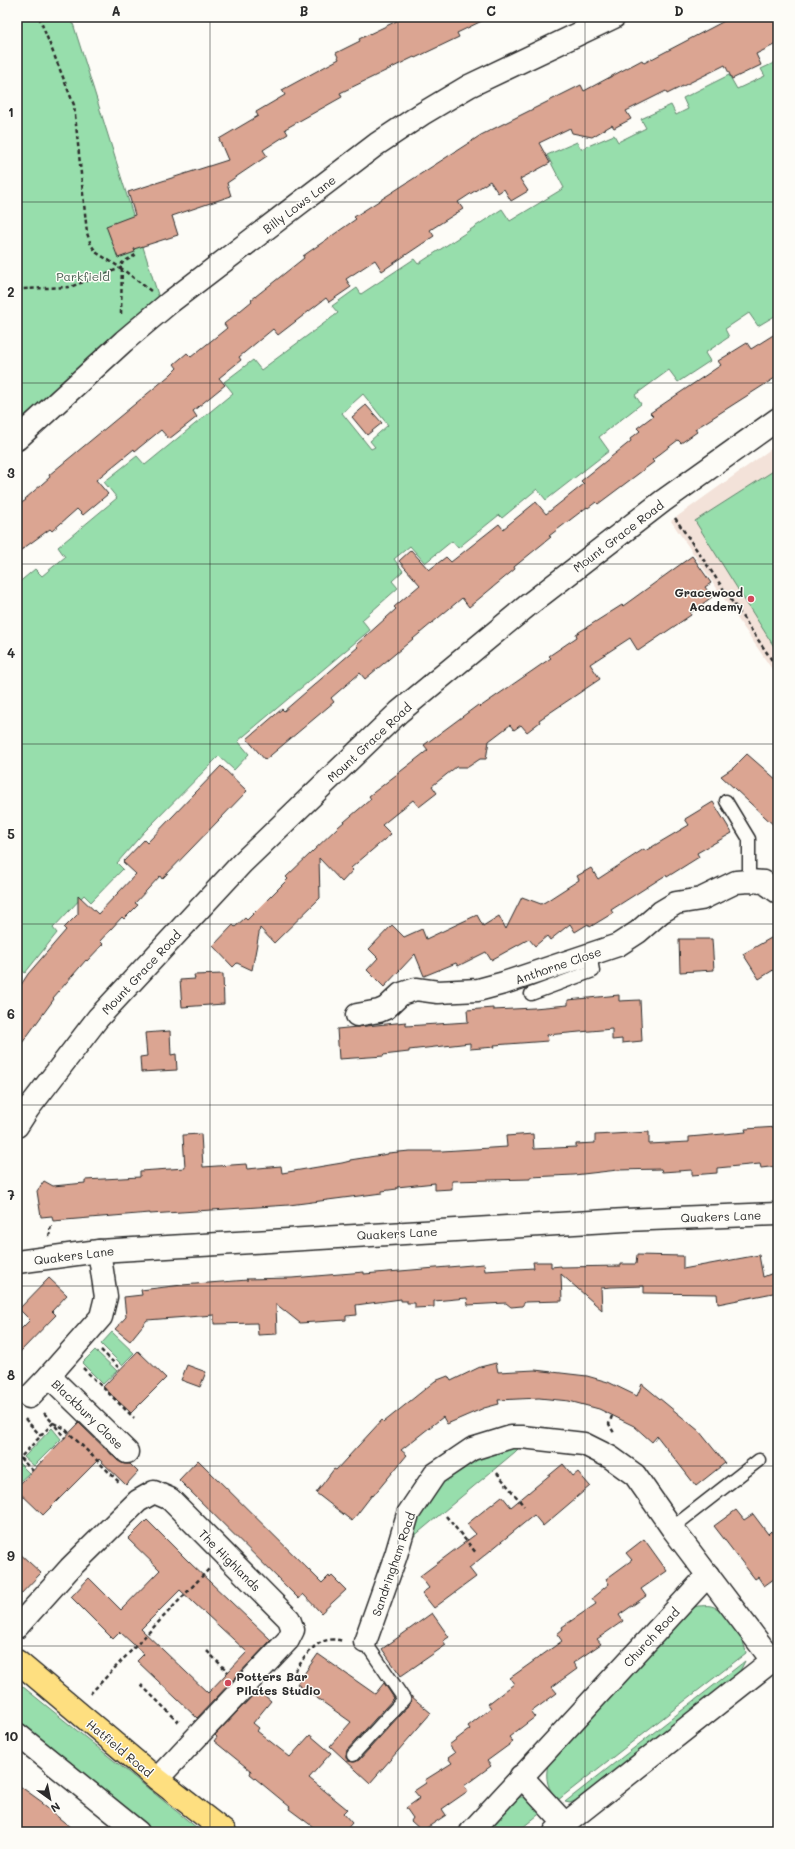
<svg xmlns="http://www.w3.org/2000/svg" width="795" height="1849" font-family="Mali,sans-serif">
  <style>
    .built { fill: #f3e2d9 }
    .green { fill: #97deac; stroke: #61846c; fill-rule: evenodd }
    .building { fill: #dba592; stroke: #2b2b2b; fill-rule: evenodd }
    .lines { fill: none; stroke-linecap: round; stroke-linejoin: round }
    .lane-casing { stroke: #2b2b2b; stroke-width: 15 }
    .street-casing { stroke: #2b2b2b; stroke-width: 25 }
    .secondary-casing { stroke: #2b2b2b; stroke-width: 25 }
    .primary-casing { stroke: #2b2b2b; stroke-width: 25 }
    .path { stroke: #2b2b2b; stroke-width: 2.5; stroke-dasharray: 4 3; stroke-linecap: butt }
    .lane { stroke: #fdfcf7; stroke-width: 12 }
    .street { stroke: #fdfcf7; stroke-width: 22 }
    .secondary { stroke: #fdfcf7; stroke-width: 22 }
    .primary { stroke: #fedf80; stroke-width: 22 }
    .grid { fill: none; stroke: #2b2b2b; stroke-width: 1; stroke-opacity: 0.55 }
    .poi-dot { fill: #d1495b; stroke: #fdfcf7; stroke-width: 1.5 }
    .labels { text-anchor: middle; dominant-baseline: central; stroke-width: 3; stroke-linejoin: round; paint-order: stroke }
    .street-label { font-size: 12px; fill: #2b2b2b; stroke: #fdfcf7 }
    .park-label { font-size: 12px; fill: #4b6152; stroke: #fdfcf7 }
    .poi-label { font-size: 12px; font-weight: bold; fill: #2b2b2b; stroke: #fdfcf7; text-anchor: end }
    .neatline { fill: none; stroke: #2b2b2b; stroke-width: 1.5 }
    .grid-label { font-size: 13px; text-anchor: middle; font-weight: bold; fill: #2b2b2b }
  </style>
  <rect width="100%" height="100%" fill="#fdfcf7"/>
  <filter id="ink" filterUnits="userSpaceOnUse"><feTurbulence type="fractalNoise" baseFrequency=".025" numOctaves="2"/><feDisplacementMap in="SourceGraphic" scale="8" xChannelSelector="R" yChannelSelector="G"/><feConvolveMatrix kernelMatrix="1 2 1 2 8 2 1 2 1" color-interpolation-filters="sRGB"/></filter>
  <g filter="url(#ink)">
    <polygon class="built" points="778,444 778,678 671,521"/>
    <g class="green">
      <polygon points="17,17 71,17 159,298 94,353 17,424"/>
      <path d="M 778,61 L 778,314 L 758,326 L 749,313 L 725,329 L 729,337 L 705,353 L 710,361 L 678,382 L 669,370 L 635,395 L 641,404 L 599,437 L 609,451 L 546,500 L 537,489 L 502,518 L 499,515 L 458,548 L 452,541 L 425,563 L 410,546 L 394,559 L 403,571 L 392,581 L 398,588 L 362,620 L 370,630 L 238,741 L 249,754 L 234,770 L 219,756 L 144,832 L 117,863 L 123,869 L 91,902 L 84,895 L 53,928 L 57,933 L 25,973 L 17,966 L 17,584 L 35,569 L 42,576 L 65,557 L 58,547 L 117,498 L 104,482 L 137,456 L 145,465 L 233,393 L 224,382 L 253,360 L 261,370 L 338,313 L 332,306 L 357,288 L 361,294 L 414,259 L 418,264 L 502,209 L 510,221 L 564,188 L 547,155 L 577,142 L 581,149 L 614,135 L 618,142 L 646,128 L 641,119 L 671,105 L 676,115 L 688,109 L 683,98 L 729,75 L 737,89 L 765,76 L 761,69 ZM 363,394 L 388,425 L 370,441 L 375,447 L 371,449 L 342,413 Z"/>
      <polygon points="778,468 778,653 695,521"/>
      <polygon points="112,1332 134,1353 122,1365 101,1344"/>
      <polygon points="95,1350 117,1371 103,1384 82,1363"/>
      <polygon points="52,1428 61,1439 34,1466 24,1457"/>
      <polygon points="523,1444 515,1452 401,1547 409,1527 441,1480 476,1455"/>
      <polygon points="19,1463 29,1473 17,1484 17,1465"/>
      <path d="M 698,1606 C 702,1606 707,1605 711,1606 C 728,1610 744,1638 746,1653 L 558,1800 C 547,1789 545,1778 548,1764 L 688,1609 Z"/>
      <polygon points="745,1661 739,1673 577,1800 570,1803 565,1802"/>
      <polygon points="17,1682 202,1832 154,1832 17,1719"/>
      <polygon points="520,1797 528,1797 543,1811 517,1832 483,1832 511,1804"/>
    </g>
    <g class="building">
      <polygon points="405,17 490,17 457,33 459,37 415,58 414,57 340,93 342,97 285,129 288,134 263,150 267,156 227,183 231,196 172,216 178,235 134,249 135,252 118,258 106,226 135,215 128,192 228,160 219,139 258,116 256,112 285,95 282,90 339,59 336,53 360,41 359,39"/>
      <polygon points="732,17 778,17 778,43 756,54 761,65 732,79 725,65 667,94 666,91 626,111 631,119 614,128 612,125 592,137 572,133 570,128 539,143 550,163 520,179 528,191 511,201 504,189 498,193 490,181 458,202 463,209 430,230 434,236 382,271 375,260 346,279 351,287 329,302 326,298 278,335 273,329 239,357 241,360 219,378 225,385 193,411 197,417 169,439 161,430 135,451 134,449 96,480 108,494 83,515 77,509 52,531 50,529 17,553 17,506 26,500 25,499 50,477 49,475 170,375 177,368 174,364 187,353 191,357 227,328 224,324 252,301 251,300 304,258 303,256 356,219 354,217 481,135 581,85 584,91 642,60 644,63"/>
      <polygon points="778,332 778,376 695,429 697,432 681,443 678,440 652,460 654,462 598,504 596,502 588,508 587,507 549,536 551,537 514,567 515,569 469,607 462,598 365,679 360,673 331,698 334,702 265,760 247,739 282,709 284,711 358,647 356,645 396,609 394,607 420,585 399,561 411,550 429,570 446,557 451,562 499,524 503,529 536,502 546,514 584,484 581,481 631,441 630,439 640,431 637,428 653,416 650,413 721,365 718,361 747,343 751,349"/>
      <polygon points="366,405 382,423 367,435 352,417"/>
      <polygon points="692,556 711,583 705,587 712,597 690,613 691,615 638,651 630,638 590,664 600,679 539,720 540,722 527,732 521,725 514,730 510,725 489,741 486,759 480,759 468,767 456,767 432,786 437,793 419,807 413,800 382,825 391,834 351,868 353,870 342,882 319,858 320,898 274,943 260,928 252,970 237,963 233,967 213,946 233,925 235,927 245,918 247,920 288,879 286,877 338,827 371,799 369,796 428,750 424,745 478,705 480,707 551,658 549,656 577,637 576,634 622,605 623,606"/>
      <polygon points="747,754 778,781 778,829 721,776 733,768"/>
      <polygon points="221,766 247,791 162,879 160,876 135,903 138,905 124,919 122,917 100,941 103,944 87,961 86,960 53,998 54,999 17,1050 17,991 28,974 66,930 64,928 78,914 78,895 98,914 136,874 123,862 144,840 147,843"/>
      <polygon points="713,802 732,833 697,853 699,857 667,877 666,875 611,910 613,913 590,927 588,924 575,932 570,924 550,940 547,936 535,946 529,939 491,960 486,952 458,966 456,963 424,976 415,954 384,987 367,970 378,958 369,949 392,925 404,937 422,929 426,939 477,915 483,926 499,916 506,929 522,897 541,904 545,902 579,880 577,876 591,868 598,879 644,849 645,851 689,825 685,819"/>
      <polygon points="778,934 778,967 759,979 743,954"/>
      <polygon points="679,939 712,939 714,970 680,972"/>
      <polygon points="223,974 224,1004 182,1007 180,980 195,979 194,975"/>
      <polygon points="619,995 619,1001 640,1000 642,1041 622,1043 622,1039 612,1040 612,1029 547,1035 548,1041 494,1045 495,1047 470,1049 470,1043 409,1050 409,1052 383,1055 384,1056 339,1059 337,1029 406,1022 406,1026 468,1022 467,1010 493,1008 493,1010 534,1008 568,1005 568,1000"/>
      <polygon points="170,1031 171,1055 176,1054 177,1070 141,1072 140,1057 147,1056 145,1033"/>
      <polygon points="778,1127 778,1166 761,1168 760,1164 717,1168 717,1173 692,1175 692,1170 662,1172 661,1169 618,1170 574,1175 530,1177 530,1179 452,1181 452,1189 435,1190 435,1183 397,1187 397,1189 382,1191 382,1193 289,1205 150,1214 150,1213 53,1221 52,1216 41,1217 37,1191 44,1181 53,1186 85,1183 85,1180 140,1177 140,1171 185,1168 183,1135 201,1134 203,1167 246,1164 247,1169 281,1166 282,1173 342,1163 350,1161 350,1160 388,1154 388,1153 410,1151 442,1151 507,1147 506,1136 533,1134 534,1149 576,1147 576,1144 595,1143 595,1135 649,1132 649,1144 689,1142 689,1137 746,1132 745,1129"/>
      <polygon points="637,1255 683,1256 683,1269 759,1255 763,1277 778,1271 778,1292 718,1304 717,1294 644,1293 644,1286 611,1287 601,1288 602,1310 561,1274 562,1301 525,1302 522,1306 511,1307 506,1303 468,1305 467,1298 434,1301 434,1307 415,1308 415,1303 407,1303 407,1301 401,1301 401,1299 356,1305 357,1315 346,1316 346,1320 300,1323 276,1304 277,1334 258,1335 257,1323 214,1324 214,1315 147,1320 130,1341 115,1329 126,1317 124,1297 142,1295 141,1290 182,1285 248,1280 246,1279 292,1278 364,1272 364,1274 484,1264 485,1271 534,1268 533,1262 551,1262 551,1267 561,1266 561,1267 621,1266 621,1264 636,1264"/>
      <polygon points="49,1278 67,1295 52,1311 56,1315 19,1353 17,1351 17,1333 30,1320 19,1309"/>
      <polygon points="138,1351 166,1378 131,1413 103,1387"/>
      <polygon points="496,1363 498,1372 535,1370 587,1376 608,1382 637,1396 642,1384 699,1431 725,1463 696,1486 657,1436 652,1442 634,1426 599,1409 569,1401 539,1398 498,1400 499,1404 484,1408 447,1424 443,1417 401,1450 407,1455 373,1496 372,1495 352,1521 316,1493 334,1469 336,1470 382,1420 384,1422 435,1381 448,1376 451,1381 480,1367"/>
      <polygon points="187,1365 206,1372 200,1387 181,1380"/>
      <polygon points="79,1423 118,1461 124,1464 130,1464 138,1472 126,1485 99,1459 43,1515 17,1490 17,1487"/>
      <polygon points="198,1460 322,1583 329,1576 330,1578 332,1576 346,1590 321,1613 303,1594 299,1599 179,1480"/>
      <polygon points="563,1464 573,1476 578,1472 590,1486 543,1526 534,1515 469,1568 476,1577 434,1608 422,1593 429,1588 420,1576 476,1534 467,1524 502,1496 511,1507"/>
      <polygon points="736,1510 744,1520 753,1514 768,1534 771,1531 778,1541 778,1576 764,1586 758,1577 755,1579 714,1526"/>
      <path d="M 147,1520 L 190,1563 L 271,1640 L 197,1718 L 137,1661 L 144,1654 L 120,1632 L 113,1639 L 71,1597 L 89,1578 L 121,1610 L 160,1570 L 128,1539 ZM 180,1590 L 247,1652 L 208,1693 L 141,1629 Z"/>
      <polygon points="644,1539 667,1571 641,1589 646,1596 619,1615 623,1621 597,1639 601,1644 573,1663 577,1669 552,1687 557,1693 531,1712 535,1717 509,1737 513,1742 487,1761 491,1766 464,1786 468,1791 442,1809 446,1815 422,1831 411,1821 413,1818 406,1808 420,1798 414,1791 426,1783 425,1780 452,1763 448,1758 455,1753 449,1745 470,1729 468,1726 491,1708 488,1704 514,1684 510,1678 562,1641 557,1634 563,1629 562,1627 596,1604 592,1598 609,1584 606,1579 632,1560 626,1553"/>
      <polygon points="17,1551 41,1573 17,1598"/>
      <polygon points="432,1613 449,1637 443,1641 446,1645 401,1676 382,1649"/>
      <polygon points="318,1654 375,1694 384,1683 394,1698 347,1750 346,1757 348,1761 355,1762 359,1760 410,1704 411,1696 431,1713 370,1783 330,1746 351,1722 297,1684"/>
      <polygon points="258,1690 271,1701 253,1723 259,1728 257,1731 290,1757 310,1735 331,1753 309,1778 347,1809 343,1813 352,1823 344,1832 320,1832 289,1809 290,1807 250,1774 251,1771 214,1741 217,1737 215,1735"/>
      <polygon points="17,1784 42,1802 41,1803 76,1832 17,1832"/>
    </g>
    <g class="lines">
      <defs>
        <g id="lane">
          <polyline points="726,801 749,839 749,881"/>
          <polyline points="531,994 593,971 590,954"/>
          <polyline points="672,1528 759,1460"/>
          <polyline points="353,1755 404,1699 365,1642"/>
        </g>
        <g id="street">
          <polyline points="17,439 124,341 169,303 377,144 422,114 469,86 614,17"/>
          <polyline points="357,1015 379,1011 386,1008 401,994 416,989 438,992 478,990 504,983 618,945 638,932 661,912 676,903 701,899 736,882 749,881 764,882 778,892"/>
          <polyline points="17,1126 28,1109 98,1018 242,863 399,712 527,606 663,501 778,419"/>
          <polyline points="99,1251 106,1297 101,1317 49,1376 127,1452"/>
          <polyline points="17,1262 99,1251 625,1220 778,1214"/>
          <polyline points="29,1397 49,1376"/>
          <polyline points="17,1627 70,1568 138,1501 154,1492 170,1499 289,1619 293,1630 288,1640 157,1779"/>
          <polyline points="365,1642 396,1555 408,1514 435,1474 472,1449 511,1437 522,1437 584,1444 610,1457 635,1475 672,1528 772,1660"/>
          <polyline points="17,1734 138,1832"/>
          <polyline points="521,1776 565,1824"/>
          <polyline points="471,1832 708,1575"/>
        </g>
        <polyline id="secondary" points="555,1832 778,1656"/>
        <polyline id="primary" points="17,1661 157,1779 225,1832"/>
      </defs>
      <use href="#lane" class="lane-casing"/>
      <use href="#street" class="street-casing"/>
      <use href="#secondary" class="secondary-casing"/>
      <use href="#primary" class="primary-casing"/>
      <g class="path">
        <polyline points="39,17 74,105 87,233 91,245 97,253 121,268 151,291"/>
        <polyline points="17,291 23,289 70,287 121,268"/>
        <polyline points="121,314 122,263 137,254"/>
        <polyline points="675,518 778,669"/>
        <polyline points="49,1237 51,1225"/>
        <polyline points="101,1350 120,1369"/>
        <polyline points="83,1368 134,1418"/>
        <polyline points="44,1413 53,1423 64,1428 120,1483"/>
        <polyline points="612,1416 609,1424 614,1433"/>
        <polyline points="25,1419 41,1436"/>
        <polyline points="20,1458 33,1471"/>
        <polyline points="17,1461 53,1423 65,1438"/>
        <polyline points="497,1473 524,1506"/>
        <polyline points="446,1516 477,1554"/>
        <polyline points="207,1651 228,1672"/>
        <path d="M 291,1677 C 305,1658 316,1633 343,1641"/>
        <polyline points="141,1685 181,1724"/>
        <polyline points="90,1694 209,1569"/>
      </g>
      <use href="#lane" class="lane"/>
      <use href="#street" class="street"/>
      <use href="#secondary" class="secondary"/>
      <use href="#primary" class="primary"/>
    </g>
  </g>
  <path class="grid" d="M 210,17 L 210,1832M 398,17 L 398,1832M 585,17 L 585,1832M 17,202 L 778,202M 17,383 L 778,383M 17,564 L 778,564M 17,744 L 778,744M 17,924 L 778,924M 17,1105 L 778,1105M 17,1286 L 778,1286M 17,1466 L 778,1466M 17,1646 L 778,1646"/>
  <g class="poi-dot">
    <circle cx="751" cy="599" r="4"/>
    <circle cx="228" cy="1683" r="4"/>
  </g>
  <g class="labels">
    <g class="street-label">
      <text transform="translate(299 204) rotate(-37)">Billy Lows Lane</text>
      <text transform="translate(618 536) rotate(-37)">Mount Grace Road</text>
      <text transform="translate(369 742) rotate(-43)">Mount Grace Road</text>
      <text transform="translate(558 965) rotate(-19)">Anthorne Close</text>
      <text transform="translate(141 972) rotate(-47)">Mount Grace Road</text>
      <text transform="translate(721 1216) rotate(-2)">Quakers Lane</text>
      <text transform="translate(397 1233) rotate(-3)">Quakers Lane</text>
      <text transform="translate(74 1255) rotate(-7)">Quakers Lane</text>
      <text transform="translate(88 1414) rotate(44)">Blackbury Close</text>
      <text transform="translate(230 1560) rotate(45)">The Highlands</text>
      <text transform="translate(393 1564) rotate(-71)">Sandringham Road</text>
      <text transform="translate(651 1637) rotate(-47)">Church Road</text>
      <text transform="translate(120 1748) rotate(40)">Hatfield Road</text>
    </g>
    <g class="park-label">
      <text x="83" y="276">Parkfield</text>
    </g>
    <g class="poi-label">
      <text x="743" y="592">Gracewood<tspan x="743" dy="14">Academy</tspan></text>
      <text x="236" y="1676" text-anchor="start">Potters Bar<tspan x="236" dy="14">Pilates Studio</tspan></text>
    </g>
  </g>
  <rect width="795" height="1849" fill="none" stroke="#fdfcf7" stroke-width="44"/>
  <g transform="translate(50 1799) rotate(147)" stroke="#fdfcf7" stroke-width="3" paint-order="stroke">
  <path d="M0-3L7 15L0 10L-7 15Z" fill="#2b2b2b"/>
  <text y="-6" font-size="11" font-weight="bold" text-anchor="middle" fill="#2b2b2b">N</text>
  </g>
  <rect x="22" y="22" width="751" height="1805" class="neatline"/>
  <g class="grid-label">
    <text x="116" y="16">A</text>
    <text x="304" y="16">B</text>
    <text x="491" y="16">C</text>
    <text x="679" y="16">D</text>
    <text x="11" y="117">1</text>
    <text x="11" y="297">2</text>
    <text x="11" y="478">3</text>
    <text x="11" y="658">4</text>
    <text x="11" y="839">5</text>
    <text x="11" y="1019">6</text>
    <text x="11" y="1200">7</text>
    <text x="11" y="1380">8</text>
    <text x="11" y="1561">9</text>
    <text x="11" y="1741">10</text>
  </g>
</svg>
